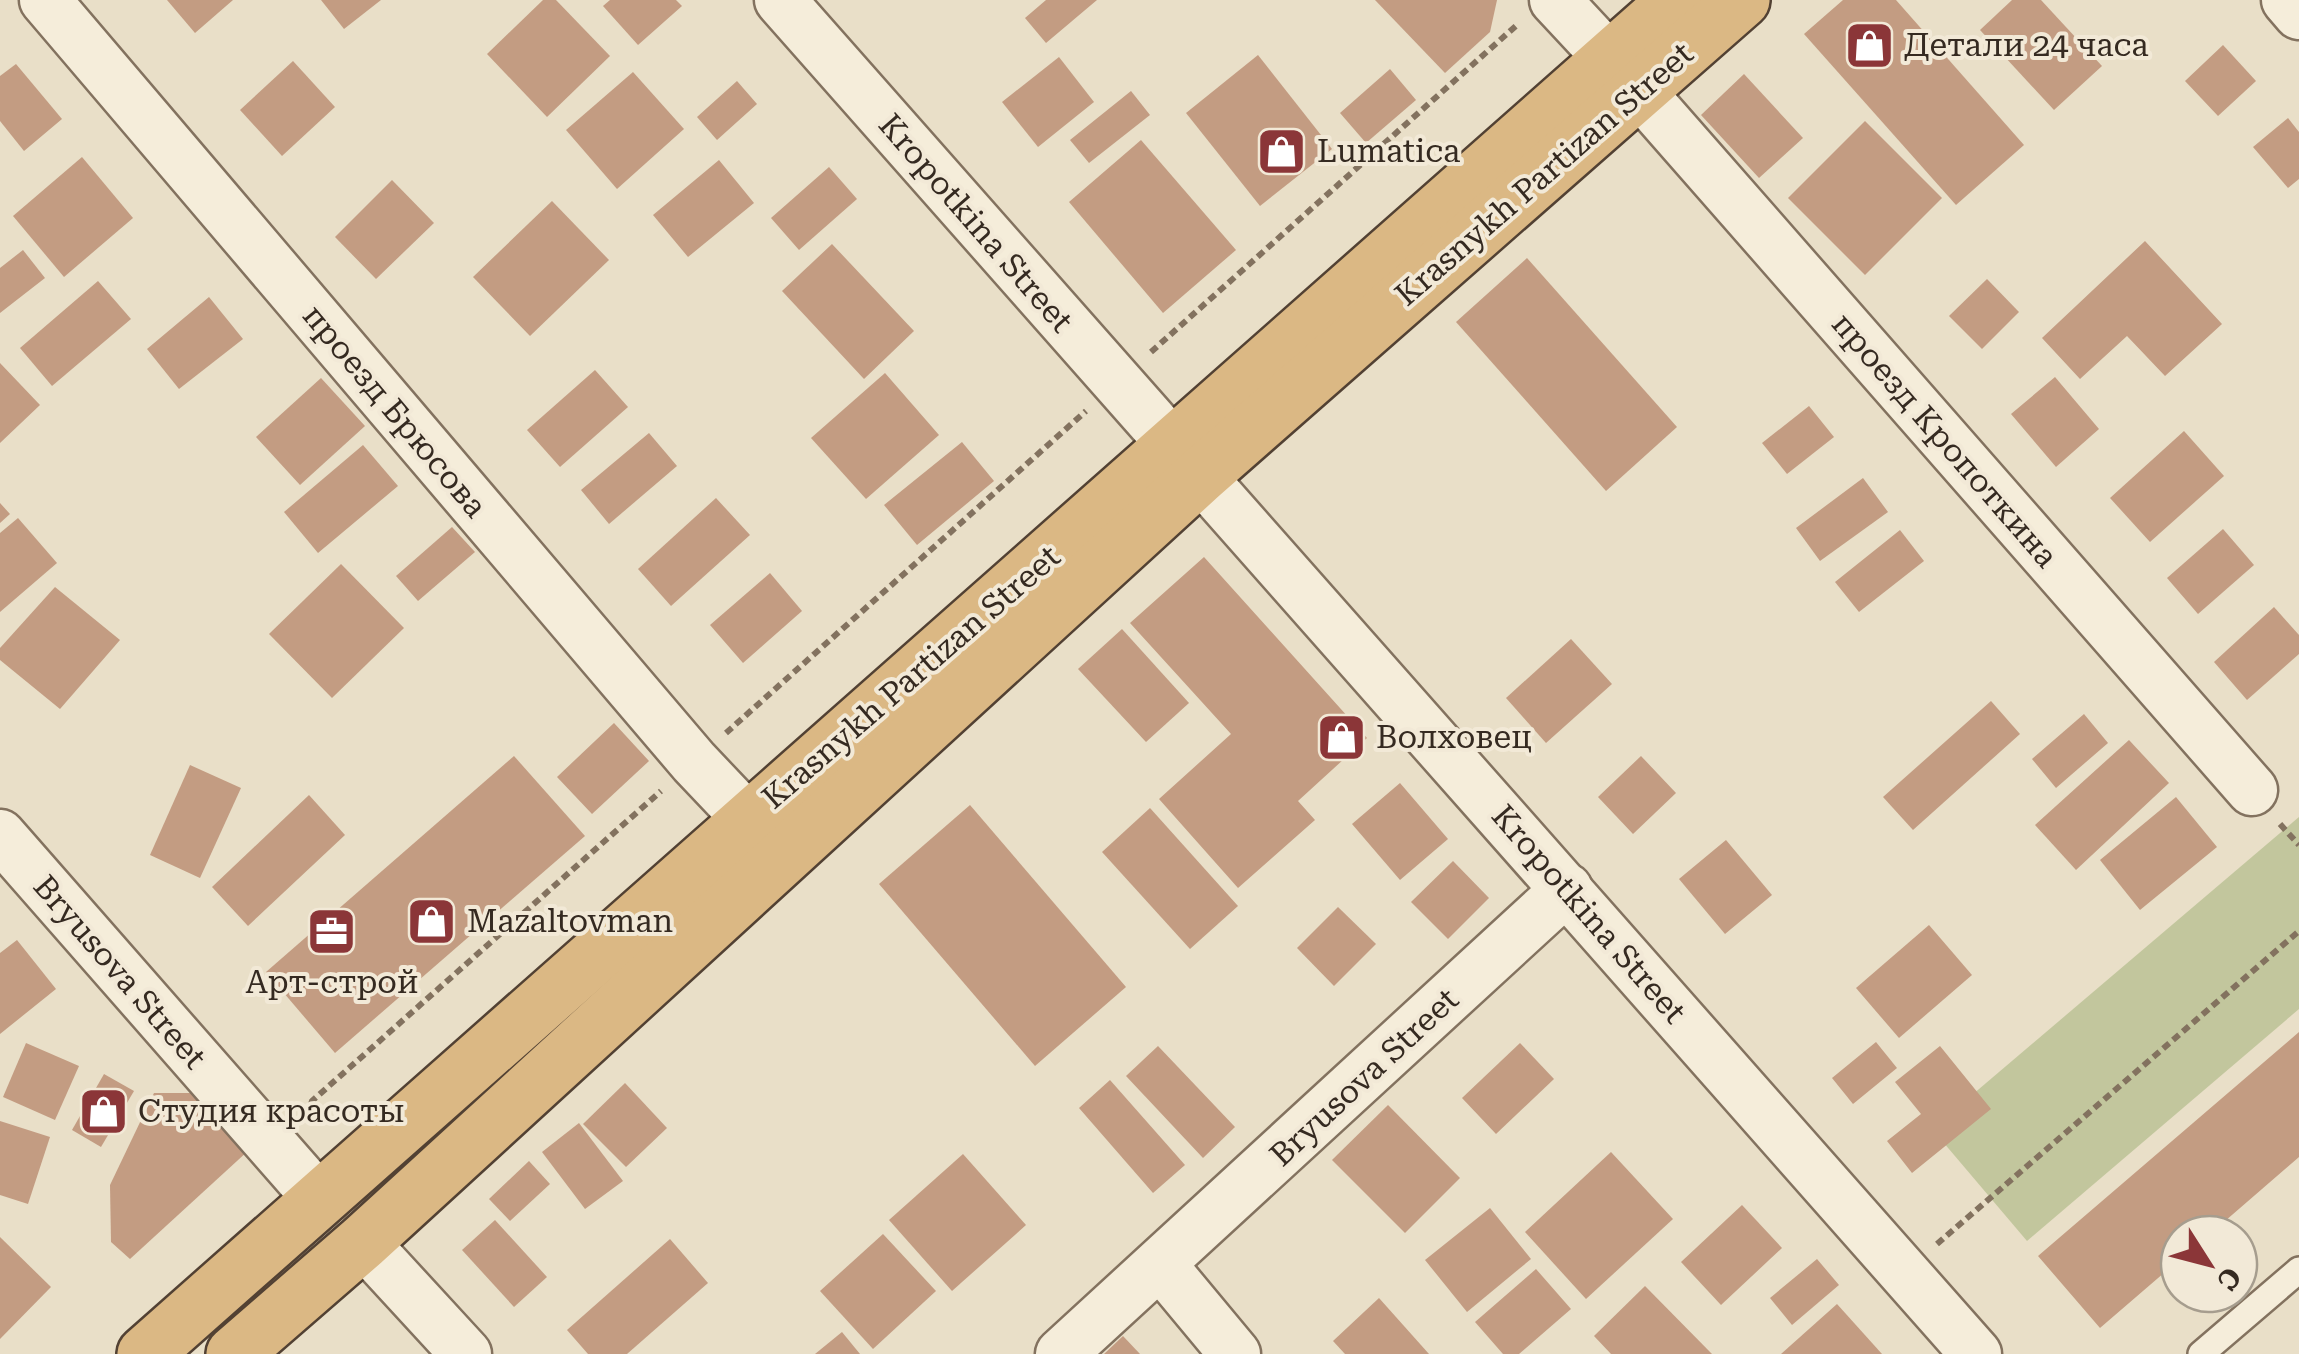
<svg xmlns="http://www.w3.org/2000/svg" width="2299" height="1354" font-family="'Roboto Serif',serif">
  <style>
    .green { fill: #c2c69d }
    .building { fill: #c39c82 }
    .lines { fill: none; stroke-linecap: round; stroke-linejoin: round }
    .service-casing { stroke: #83725f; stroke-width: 30 }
    .minor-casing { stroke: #83725f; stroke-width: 55 }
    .trunk-casing { stroke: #524133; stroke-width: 60 }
    .path { stroke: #83725f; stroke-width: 6; stroke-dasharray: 8 5; stroke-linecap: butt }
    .service { stroke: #f5edda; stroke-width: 25 }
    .minor { stroke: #f5edda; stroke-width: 50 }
    .trunk { stroke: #dbb884; stroke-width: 55 }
    .labels { text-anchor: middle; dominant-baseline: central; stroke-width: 8; stroke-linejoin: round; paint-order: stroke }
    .poi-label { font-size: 32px; fill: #352a21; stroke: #f2e9d7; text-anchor: start }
    .street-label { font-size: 32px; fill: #352a21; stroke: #f2e9d7 }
  </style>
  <rect width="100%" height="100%" fill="#e9dfc8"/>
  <polygon class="green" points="2299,817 2299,1009 2027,1241 1932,1129"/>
  <g class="building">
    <polygon points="167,0 233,0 195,33"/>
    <polygon points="321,0 381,0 344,29"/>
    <polygon points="543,0 556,0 610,56 547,117 487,54"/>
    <polygon points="610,0 676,0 682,6 638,45 603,6"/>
    <polygon points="1046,0 1097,0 1046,43 1025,18"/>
    <polygon points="1375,0 1497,0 1490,32 1445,73"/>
    <polygon points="1843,0 1896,0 2024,145 1956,205 1804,34"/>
    <polygon points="2012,0 2041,0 2102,66 2054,110 1980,30"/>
    <polygon points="2223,45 2256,81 2218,116 2185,81"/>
    <polygon points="1258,55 1332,149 1260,206 1186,113"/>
    <polygon points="1059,57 1094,102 1038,147 1002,102"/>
    <polygon points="293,61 335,107 282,156 240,110"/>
    <polygon points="16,64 62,119 24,151 0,121 0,76"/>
    <polygon points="1390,69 1416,100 1366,143 1340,113"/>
    <polygon points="633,72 684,129 617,189 566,130"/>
    <polygon points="1744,74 1803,138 1759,178 1701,115"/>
    <polygon points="737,81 757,104 717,140 697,117"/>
    <polygon points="1131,91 1150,115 1089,163 1070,140"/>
    <polygon points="2288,118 2299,132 2299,179 2288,188 2253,147"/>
    <polygon points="1865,121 1942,198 1865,275 1788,198"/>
    <polygon points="1141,140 1236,250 1163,313 1069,202"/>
    <polygon points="82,157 133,218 64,277 13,216"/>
    <polygon points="719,160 754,203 688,257 653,215"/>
    <polygon points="829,167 857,199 799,250 771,218"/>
    <polygon points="392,180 434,223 376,279 335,237"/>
    <polygon points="552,201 609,260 530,336 473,277"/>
    <polygon points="2145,241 2222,324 2165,376 2127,336 2080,379 2042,338"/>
    <polygon points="832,244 914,331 864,379 782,291"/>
    <polygon points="23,250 45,278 0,313 0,268"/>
    <polygon points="1527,258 1677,427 1606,491 1456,322"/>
    <polygon points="1987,279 2019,312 1982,349 1949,316"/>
    <polygon points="98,281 131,319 52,386 20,348"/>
    <polygon points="209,297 243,339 179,389 147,349"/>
    <polygon points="0,363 40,405 0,443"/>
    <polygon points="595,370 628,407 560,467 527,430"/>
    <polygon points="885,373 939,435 866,499 811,438"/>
    <polygon points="2055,377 2099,429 2056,467 2011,414"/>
    <polygon points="321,378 365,426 300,485 256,437"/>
    <polygon points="1809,406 1834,437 1787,474 1762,443"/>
    <polygon points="2184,431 2224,476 2150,542 2110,498"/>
    <polygon points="649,433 677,466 609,524 581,490"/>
    <polygon points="962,442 994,481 917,545 884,505"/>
    <polygon points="363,445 398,486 318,553 284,512"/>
    <polygon points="1863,478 1888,512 1820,561 1796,528"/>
    <polygon points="716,498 750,535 671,606 638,569"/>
    <polygon points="0,503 10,514 0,523"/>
    <polygon points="18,518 57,563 0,612 0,533"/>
    <polygon points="452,527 475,552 418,601 396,576"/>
    <polygon points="2223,529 2254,565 2198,614 2167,578"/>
    <polygon points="1900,530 1924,561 1859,612 1835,582"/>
    <polygon points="1204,557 1367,738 1298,801 1315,820 1238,888 1159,799 1231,734 1130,623"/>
    <polygon points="341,564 404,628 332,698 269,634"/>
    <polygon points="770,573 802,611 743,663 710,625"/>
    <polygon points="55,587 120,640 60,709 0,660 0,648"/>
    <polygon points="2274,607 2299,635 2299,654 2247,700 2214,662"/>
    <polygon points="1122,629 1189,703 1146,742 1078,669"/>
    <polygon points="1571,639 1612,684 1546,743 1506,698"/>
    <polygon points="1991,701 2020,734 1913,830 1883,797"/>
    <polygon points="2084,714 2108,743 2056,788 2032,759"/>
    <polygon points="614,723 649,761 592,814 557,777"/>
    <polygon points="2129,740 2169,783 2076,870 2035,825"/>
    <polygon points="514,756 585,836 335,1053 266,972"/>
    <polygon points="1641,756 1676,793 1633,834 1598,797"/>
    <polygon points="190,765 241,788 200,878 150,855"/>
    <polygon points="1400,783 1448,839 1400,880 1352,824"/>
    <polygon points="309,795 345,835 248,926 212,887"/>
    <polygon points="2176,797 2217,847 2140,910 2100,860"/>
    <polygon points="970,805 1126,987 1035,1066 879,884"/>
    <polygon points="1150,808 1238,906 1190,949 1102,852"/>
    <polygon points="1726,840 1772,895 1725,934 1679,879"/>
    <polygon points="1453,861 1489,898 1448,939 1411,902"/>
    <polygon points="1338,907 1376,944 1334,986 1297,948"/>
    <polygon points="1929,925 1972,975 1899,1038 1856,988"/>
    <polygon points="17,940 56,989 0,1034 0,953"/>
    <polygon points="2299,1032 2299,1157 2210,1234 2179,1234 2179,1260 2100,1328 2038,1256"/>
    <polygon points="1876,1042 1897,1068 1853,1104 1832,1078"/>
    <polygon points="26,1043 79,1066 55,1120 3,1097"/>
    <polygon points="1520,1043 1554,1079 1496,1134 1462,1098"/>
    <polygon points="1158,1046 1235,1127 1203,1158 1126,1076"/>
    <polygon points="1940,1046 1991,1109 1912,1173 1887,1141 1921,1114 1895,1082"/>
    <polygon points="104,1074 134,1091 101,1147 72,1130"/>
    <polygon points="1110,1080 1185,1165 1153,1193 1079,1108"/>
    <polygon points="625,1083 667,1128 626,1167 583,1124"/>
    <polygon points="154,1093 196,1093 249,1150 130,1259 111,1242 110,1185"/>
    <polygon points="1388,1105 1460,1178 1405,1233 1332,1160"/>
    <polygon points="0,1121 50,1137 28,1204 0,1195"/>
    <polygon points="579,1123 623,1181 585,1209 542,1152"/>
    <polygon points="1611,1152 1673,1219 1586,1299 1525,1232"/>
    <polygon points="963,1154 1026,1225 952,1291 889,1220"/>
    <polygon points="529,1161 550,1184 510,1221 489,1199"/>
    <polygon points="1742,1205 1782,1248 1721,1305 1681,1262"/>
    <polygon points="1490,1208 1531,1259 1467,1312 1425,1260"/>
    <polygon points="495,1220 547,1277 514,1307 462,1250"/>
    <polygon points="883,1234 936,1291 873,1349 820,1291"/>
    <polygon points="0,1237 51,1287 0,1339"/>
    <polygon points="670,1239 708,1283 627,1354 588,1354 567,1330"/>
    <polygon points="1817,1259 1839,1285 1792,1325 1770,1298"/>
    <polygon points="1536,1269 1571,1309 1519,1354 1503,1354 1475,1322"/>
    <polygon points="1645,1286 1712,1354 1611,1354 1594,1336"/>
    <polygon points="1379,1298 1429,1354 1345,1354 1333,1341"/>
    <polygon points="1837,1304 1882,1354 1781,1354"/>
    <polygon points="842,1332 860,1354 815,1354"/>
    <polygon points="1123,1336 1140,1354 1104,1354"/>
  </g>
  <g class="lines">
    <defs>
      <polyline id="service" points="2201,1354 2299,1270"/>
      <g id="minor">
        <polyline points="45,0 694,762 749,820"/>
        <polyline points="780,0 1173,445"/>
        <polyline points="1555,0 1610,59"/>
        <polyline points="2287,0 2299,14"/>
        <polyline points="1639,91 2252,790"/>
        <polyline points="1200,476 1976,1354"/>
        <polyline points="0,835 320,1200"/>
        <polyline points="363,1242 466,1354"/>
        <polyline points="1161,1265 1235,1354"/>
        <polyline points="1061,1354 1567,889"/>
      </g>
      <g id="trunk">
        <polyline points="145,1354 1677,0"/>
        <polyline points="234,1354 363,1242 1200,476 1742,0"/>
      </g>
    </defs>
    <use href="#service" class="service-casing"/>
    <use href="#minor" class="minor-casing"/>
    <use href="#trunk" class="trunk-casing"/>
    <g class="path">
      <polyline points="1151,352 1518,24"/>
      <polyline points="726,733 1086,411"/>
      <polyline points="2280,824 2299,845"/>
      <polyline points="307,1116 312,1101 661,791"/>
      <polyline points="1937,1244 2299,931"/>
    </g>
    <use href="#service" class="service"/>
    <use href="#minor" class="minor"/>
    <use href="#trunk" class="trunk"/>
  </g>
  <defs>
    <symbol id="shop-square" viewBox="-11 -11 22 22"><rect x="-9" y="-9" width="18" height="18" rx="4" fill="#8b3638" stroke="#f2e9d7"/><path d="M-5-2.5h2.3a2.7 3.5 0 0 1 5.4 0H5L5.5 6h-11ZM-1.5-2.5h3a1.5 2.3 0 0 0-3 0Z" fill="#fff"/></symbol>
    <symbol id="office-square" viewBox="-11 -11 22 22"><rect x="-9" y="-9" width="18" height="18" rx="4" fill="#8b3638" stroke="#f2e9d7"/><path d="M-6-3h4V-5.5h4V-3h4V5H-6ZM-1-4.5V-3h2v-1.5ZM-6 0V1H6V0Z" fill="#fff"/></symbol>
  </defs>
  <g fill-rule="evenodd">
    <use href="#shop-square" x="1842" y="18" width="55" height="55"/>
    <use href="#shop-square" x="1254" y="124" width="55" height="55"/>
    <use href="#shop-square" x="1314" y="710" width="55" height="55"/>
    <use href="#shop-square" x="404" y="894" width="55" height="55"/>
    <use href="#office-square" x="304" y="904" width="55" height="55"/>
    <use href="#shop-square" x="76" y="1084" width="55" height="55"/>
  </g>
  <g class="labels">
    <g class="poi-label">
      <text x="1904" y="45">Детали 24 часа</text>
      <text x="1317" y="151">Lumatica</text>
      <text x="1376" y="737">Волховец</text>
      <text x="467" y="921">Mazaltovman</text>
      <text x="332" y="982" text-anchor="middle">Арт-строй</text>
      <text x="138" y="1111">Студия красоты</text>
    </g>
    <g class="street-label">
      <text transform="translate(1544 174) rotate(-41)">Krasnykh Partizan Street</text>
      <text transform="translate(976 223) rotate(49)">Kropotkina Street</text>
      <text transform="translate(395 411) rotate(50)">проезд Брюсова</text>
      <text transform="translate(1945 440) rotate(49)">проезд Кропоткина</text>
      <text transform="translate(911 677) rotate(-41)">Krasnykh Partizan Street</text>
      <text transform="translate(1589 914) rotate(49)">Kropotkina Street</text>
      <text transform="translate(120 972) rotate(49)">Bryusova Street</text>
      <text transform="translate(1364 1077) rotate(-43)">Bryusova Street</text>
    </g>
  </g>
  <g transform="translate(2209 1264) rotate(126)"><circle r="48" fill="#f2e9d7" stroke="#a69d8e" stroke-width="2.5"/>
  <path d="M0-8L18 38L0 25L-18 38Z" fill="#8b3638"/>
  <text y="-15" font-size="28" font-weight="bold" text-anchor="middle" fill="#352a21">С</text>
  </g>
</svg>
